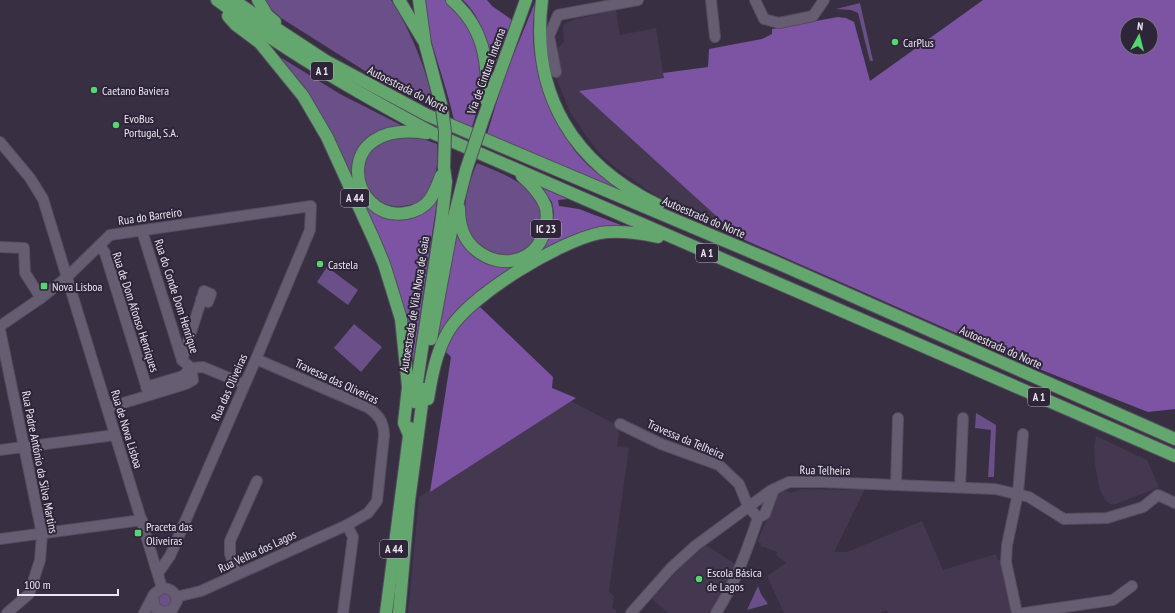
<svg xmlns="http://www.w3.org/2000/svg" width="1175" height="613" font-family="'PT Sans Narrow',sans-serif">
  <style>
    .built { fill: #433850 }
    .green { fill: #6b4f89 }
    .forest { fill: #7c54a3; fill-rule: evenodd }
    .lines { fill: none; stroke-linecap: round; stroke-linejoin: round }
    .minor-casing { stroke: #544d5d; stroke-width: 12 }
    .highway-casing { stroke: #544d5d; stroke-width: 14 }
    .minor { stroke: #675d72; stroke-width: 10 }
    .highway { stroke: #63a66e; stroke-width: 12 }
    .highway-bridge-casing { stroke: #544d5d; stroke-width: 14; stroke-linecap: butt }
    .highway-bridge { stroke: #63a66e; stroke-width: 12 }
    .poi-dot { fill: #55d671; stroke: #2e2538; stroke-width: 1.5 }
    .labels { text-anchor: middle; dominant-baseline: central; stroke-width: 4; stroke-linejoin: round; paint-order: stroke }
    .shield { fill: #2e2538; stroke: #b2abba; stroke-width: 1 }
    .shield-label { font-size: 11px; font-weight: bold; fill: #eae5f1 }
    .poi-label { font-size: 12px; fill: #eae5f1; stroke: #2e2538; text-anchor: start }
    .street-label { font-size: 12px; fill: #eae5f1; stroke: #2e2538 }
  </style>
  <rect width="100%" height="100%" fill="#382f42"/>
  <g class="built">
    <polygon points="616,10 620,35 656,28 664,78 580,91 737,235 738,237 655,195 616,168 598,152 571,114 555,76 557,49 564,42 563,28 564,24 576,19"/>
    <polygon points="571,401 615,424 619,433 617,446 629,448 609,591 614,597 612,608 616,610 616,613 408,613 419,497"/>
    <polygon points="1096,436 1147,460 1159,487 1116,504 1110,504 1105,500 1099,487 1095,464 1094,448"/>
    <polygon points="866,487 834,552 847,552 922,521 943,570 996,554 998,560 1001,560 1013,613 888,613 887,610 880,613 784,613 767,576 786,563 776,555 777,552 760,546 761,543 757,542 777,496 781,492 787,491 791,493 802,489 844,490"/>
    <polygon points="706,545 735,564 717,604 709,613 668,613 652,599 682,566"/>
  </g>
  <g class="green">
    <path d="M 264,0 L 391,0 C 412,33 427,70 434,108 L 384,83 L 281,18 L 269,7 Z"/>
    <polygon points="860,3 873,61 870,61 858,13 851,10 836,9"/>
    <path d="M 280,57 L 340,94 L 401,125 C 381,128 358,139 354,161 C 352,171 356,180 358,189 L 301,85 Z"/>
    <path d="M 392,137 L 423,139 L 437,144 C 438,161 437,180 428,195 C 424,201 415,204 409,205 C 386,211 365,197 364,172 C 364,163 366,154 373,147 C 378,142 386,140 392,137 Z"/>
    <path d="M 477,163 C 496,171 528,182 538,202 C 542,210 541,220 538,229 C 527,270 472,261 466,222 C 463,201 469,182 477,163 Z"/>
    <polygon points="327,267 358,290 348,305 317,282"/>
    <polygon points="354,324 382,347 361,372 334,348"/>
    <polygon points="976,413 996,425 994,477 988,477 991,430 975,428"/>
    <polygon points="758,586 761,594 768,604 747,610"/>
    <circle cx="164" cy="600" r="7"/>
  </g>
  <g class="forest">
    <path d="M 423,0 C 429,0 440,0 445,0 C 451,3 456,11 460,16 C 487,48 485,89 472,127 L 454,120 C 445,79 428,41 423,0 Z"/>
    <path d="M 463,0 L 487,0 L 492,6 L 512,20 L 492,72 C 487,44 484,20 463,0 Z"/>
    <path d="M 536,0 L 537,0 C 536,8 534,16 533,24 C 531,70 551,123 581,158 C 597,176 620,189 640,201 L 487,134 L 504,78 Z"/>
    <path d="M 983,0 L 1175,0 L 1175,409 L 1148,412 L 1029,365 L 738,237 L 737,235 L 579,91 L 664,78 L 663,73 L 708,67 L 709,49 L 762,39 L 772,34 L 772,29 L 838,17 L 846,18 L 854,22 L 870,81 ZM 1127,24 L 1151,24 L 1151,48 L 1127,48 Z"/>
    <polygon points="542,188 568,199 558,200 559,206 579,209 626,227 521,266 437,343 456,230 468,250 479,259 494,266 520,265 538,254 550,237 554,213 552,202"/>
    <path d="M 359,195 C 373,214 396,226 420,215 C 426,212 432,205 437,201 L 413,362 L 405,319 Z"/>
    <path d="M 479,306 L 553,377 L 552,388 L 576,398 L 430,492 L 451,357 L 446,352 C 447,338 469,316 479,306 Z"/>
  </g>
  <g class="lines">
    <defs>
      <g id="minor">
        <polyline points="711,0 715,37"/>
        <polyline points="755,0 764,19 779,23 813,16 824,0"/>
        <polyline points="556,72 549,36 558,15 638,0"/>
        <polyline points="0,142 30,178 43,199 162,588"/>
        <polyline points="142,231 182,360 191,368"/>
        <polyline points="100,246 105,253 149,395"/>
        <polyline points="0,247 24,248 25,273 41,298"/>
        <polyline points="0,326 41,298 66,278 110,235 311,206 310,230 256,359 170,556 158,573"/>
        <polyline points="0,330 42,534 40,560 29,594 7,613"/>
        <polyline points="182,360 203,295 204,291 211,294 208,302 201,299"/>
        <polyline points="191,368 203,367 244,384"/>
        <polyline points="146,387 183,376 191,368"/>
        <polyline points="107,408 186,384 193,380 191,368"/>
        <path d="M 620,424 L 661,444 L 719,465 L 739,484 L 748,506 L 758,518 C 747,550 735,584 716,613"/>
        <polyline points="0,450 115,435"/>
        <polyline points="896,484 898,418"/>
        <polyline points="960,487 963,418"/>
        <polyline points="758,518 765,514 774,489"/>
        <polyline points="0,539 142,520"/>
        <polyline points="237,574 230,554 230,541 257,481"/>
        <path d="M 176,597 L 201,591 L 347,525 L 368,513 L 377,501 L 384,436 C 384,422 379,416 369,408 L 256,359"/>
        <path d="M 144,613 L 154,594 L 162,588 C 171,588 176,593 177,601 L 172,610 L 163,612 L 155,608 L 153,598"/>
        <polyline points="343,613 353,537 347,525"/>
        <polyline points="631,613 671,568 695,546 770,491 789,482 822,482 995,489 1029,497 1064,519 1107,518 1143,507 1158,495 1175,503"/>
        <polyline points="1017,613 1006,562 1007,545 1018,493 1023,434"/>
        <polyline points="1024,613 1113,600 1132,586"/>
      </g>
      <g id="highway">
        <path d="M 217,0 C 285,51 358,93 433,133 L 1175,456"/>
        <polyline points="233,0 326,61 427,115 782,265 1175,439"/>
        <polyline points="258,0 267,15 275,22"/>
        <polyline points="399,0 423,40"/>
        <polyline points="419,0 425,44 442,108"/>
        <path d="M 452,0 C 483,27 489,60 486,100"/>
        <path d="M 542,0 C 530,95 574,164 658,205"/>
        <polyline points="228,16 236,25 260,43 303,96 327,137 374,240 384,264 401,319 408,387 404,423 409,435"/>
        <polyline points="482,122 526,0"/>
        <path d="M 427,133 C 328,118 349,223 406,213 C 429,209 434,195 441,176"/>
        <path d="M 459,208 C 459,224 463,239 475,249 C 503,273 542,260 546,223 C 547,217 547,210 545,205 C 540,193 531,184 522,176"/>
        <polyline points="431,339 453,221 466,170"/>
        <path d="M 428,399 C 432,375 436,352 449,330 C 472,294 558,242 600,233 C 619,230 639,233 658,237"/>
        <polyline points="414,402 442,217 446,182 444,167"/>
        <polyline points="386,613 410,428"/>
        <polyline points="399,613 409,501 424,389"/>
      </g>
    </defs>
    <use href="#minor" class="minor-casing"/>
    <use href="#highway" class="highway-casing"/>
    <use href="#minor" class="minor"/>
    <use href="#highway" class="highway"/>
    <defs>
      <g id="highway-bridge">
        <polyline points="442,108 445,132 444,167"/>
        <polyline points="466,170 482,122"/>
      </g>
    </defs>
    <use href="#highway-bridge" class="highway-bridge-casing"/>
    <use href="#highway-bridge" class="highway-bridge"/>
  </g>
  <g class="poi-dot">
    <circle cx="895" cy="42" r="4"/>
    <circle cx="94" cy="90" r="4"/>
    <circle cx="116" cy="125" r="4"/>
    <circle cx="320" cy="264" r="4"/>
    <rect x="40" y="282" width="8" height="8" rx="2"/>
    <rect x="134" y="529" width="8" height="8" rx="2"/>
    <circle cx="699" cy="579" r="4"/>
  </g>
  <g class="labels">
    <g class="shield">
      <rect x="311" y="62" width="22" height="18" rx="3"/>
      <rect x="341" y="189" width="28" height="18" rx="3"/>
      <rect x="531" y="220" width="30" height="18" rx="3"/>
      <rect x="696" y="244" width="22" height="18" rx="3"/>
      <rect x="1028" y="388" width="22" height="18" rx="3"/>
      <rect x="380" y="540" width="28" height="18" rx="3"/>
    </g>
    <g class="shield-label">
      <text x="322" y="71">A 1</text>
      <text x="355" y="198">A 44</text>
      <text x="546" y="229">IC 23</text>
      <text x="707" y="253">A 1</text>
      <text x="1039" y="397">A 1</text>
      <text x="394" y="549">A 44</text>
    </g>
    <g class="poi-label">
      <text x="903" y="42">CarPlus</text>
      <text x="102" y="90">Caetano Baviera</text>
      <text x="124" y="118">EvoBus<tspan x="124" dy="14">Portugal, S.A.</tspan></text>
      <text x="328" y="264">Castela</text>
      <text x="52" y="286">Nova Lisboa</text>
      <text x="146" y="526">Praceta das<tspan x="146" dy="14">Oliveiras</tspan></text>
      <text x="707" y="572">Escola Básica<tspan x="707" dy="14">de Lagos</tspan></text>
    </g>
    <g class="street-label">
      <text transform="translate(486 71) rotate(-70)">Via de Cintura Interna</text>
      <text transform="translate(408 89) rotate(27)">Autoestrada do Norte</text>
      <text transform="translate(150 216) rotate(-8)">Rua do Barreiro</text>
      <text transform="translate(704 217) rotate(23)">Autoestrada do Norte</text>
      <text transform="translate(177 296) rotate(72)">Rua do Conde Dom Henrique</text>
      <text transform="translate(414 304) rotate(-81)">Autoestrada de Vila Nova de Gaia</text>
      <text transform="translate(136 312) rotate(72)">Rua de Dom Afonso Henriques</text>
      <text transform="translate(1001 347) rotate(24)">Autoestrada do Norte</text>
      <text transform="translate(337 381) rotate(25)">Travessa das Oliveiras</text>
      <text transform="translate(229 387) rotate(-66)">Rua das Oliveiras</text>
      <text transform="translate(127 429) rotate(73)">Rua de Nova Lisboa</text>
      <text transform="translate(686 439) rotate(23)">Travessa da Telheira</text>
      <text transform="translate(40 462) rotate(79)">Rua Padre António da Silva Martins</text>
      <text transform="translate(825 470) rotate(1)">Rua Telheira</text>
      <text transform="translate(257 551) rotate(-25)">Rua Velha dos Lagos</text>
    </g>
  </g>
  <g transform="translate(1139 36) rotate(7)"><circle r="19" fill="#2e2538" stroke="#797282"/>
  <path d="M0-3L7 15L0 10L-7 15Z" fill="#55d671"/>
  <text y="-6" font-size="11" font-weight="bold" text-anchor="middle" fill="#eae5f1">N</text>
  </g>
  <path d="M18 589v6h100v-6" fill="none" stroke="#eae5f1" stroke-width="2"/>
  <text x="24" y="589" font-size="12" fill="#eae5f1" stroke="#2e2538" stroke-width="3" paint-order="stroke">100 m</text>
</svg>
